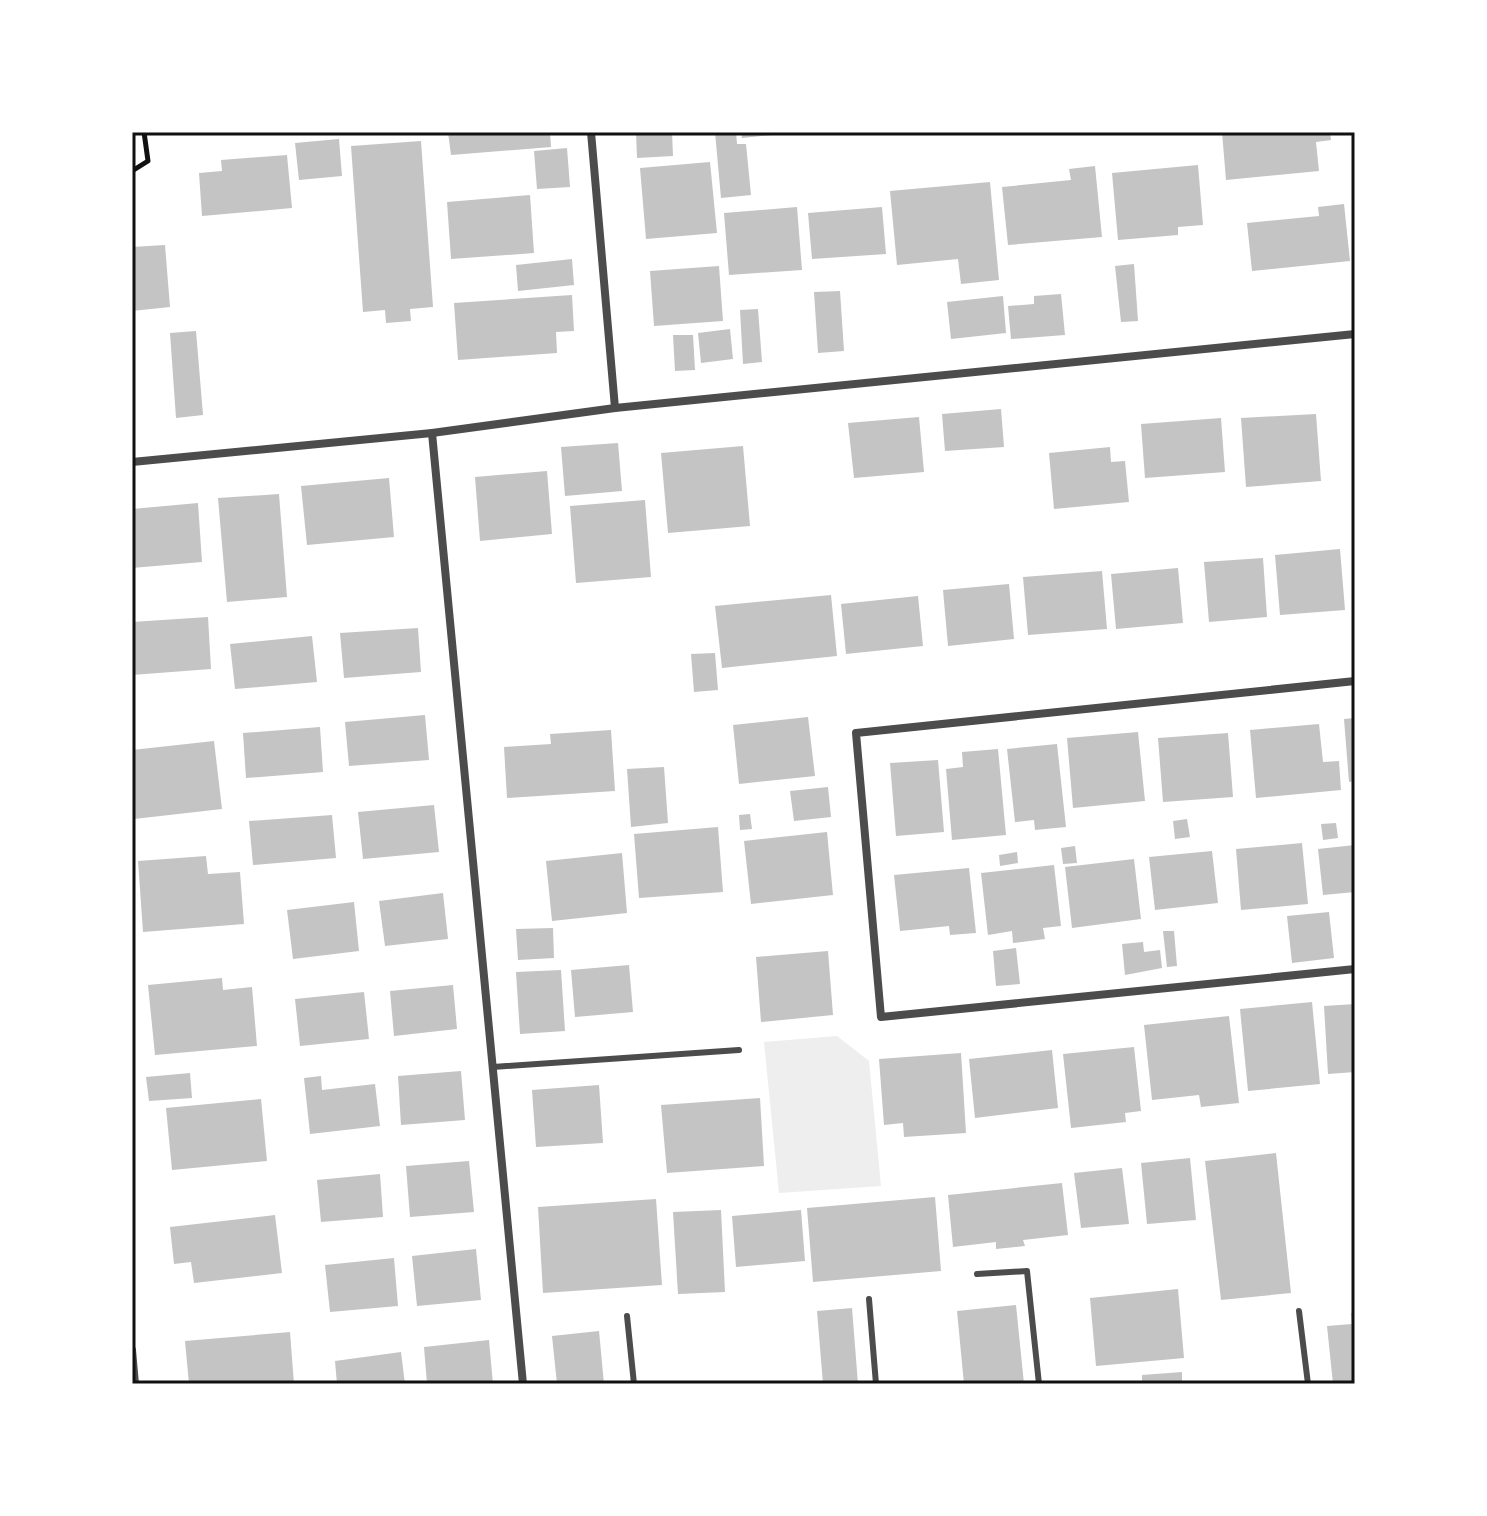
<svg xmlns="http://www.w3.org/2000/svg" width="1487" height="1516" font-family="Karla,sans-serif">
  <style>
    .green { fill: #eee }
    .building { fill: #c4c4c4 }
    .lines { fill: none; stroke-linecap: round; stroke-linejoin: round }
    .path { stroke: #111; stroke-width: 5 }
    .service { stroke: #4c4c4c; stroke-width: 6 }
    .minor { stroke: #4c4c4c; stroke-width: 8 }
    .neatline { fill: none; stroke: #111; stroke-width: 3 }
  </style>
  <rect width="100%" height="100%" fill="#fff"/>
  <polygon class="green" points="837,1036 869,1061 881,1186 779,1193 764,1042"/>
  <g class="building">
    <polygon points="448,132 550,132 551,147 451,155"/>
    <polygon points="636,132 672,132 673,156 637,158"/>
    <polygon points="715,132 736,132 737,144 746,144 751,195 721,198"/>
    <polygon points="741,132 782,132 782,134 742,138"/>
    <polygon points="1222,132 1330,132 1331,140 1316,142 1319,171 1226,180"/>
    <polygon points="339,139 342,176 299,180 295,143"/>
    <polygon points="421,141 433,307 410,309 411,321 386,323 385,310 363,312 351,146"/>
    <polygon points="567,148 570,187 537,189 534,151"/>
    <polygon points="287,155 292,208 202,216 199,173 222,171 221,160"/>
    <polygon points="710,162 717,233 646,239 640,168"/>
    <polygon points="1198,165 1203,225 1178,227 1178,235 1118,240 1112,173"/>
    <polygon points="1095,166 1102,237 1008,245 1002,187 1071,180 1069,169"/>
    <polygon points="990,182 999,280 961,284 958,259 897,265 890,191"/>
    <polygon points="530,195 534,253 451,259 447,202"/>
    <polygon points="1344,204 1350,261 1252,271 1247,223 1319,216 1318,207"/>
    <polygon points="797,207 802,270 729,275 724,213"/>
    <polygon points="882,207 886,254 812,259 808,213"/>
    <polygon points="165,245 170,307 132,311 132,247"/>
    <polygon points="572,259 574,285 518,291 516,265"/>
    <polygon points="1134,264 1138,321 1121,322 1115,266"/>
    <polygon points="719,266 723,321 654,326 650,271"/>
    <polygon points="840,291 844,351 818,353 814,292"/>
    <polygon points="1061,294 1065,335 1011,339 1008,306 1034,304 1034,296"/>
    <polygon points="572,295 574,331 556,332 557,353 458,360 454,303"/>
    <polygon points="1003,296 1006,333 951,339 947,302"/>
    <polygon points="758,309 762,362 743,364 740,310"/>
    <polygon points="730,329 733,359 701,363 698,333"/>
    <polygon points="196,331 203,415 176,418 170,333"/>
    <polygon points="673,335 693,335 695,370 675,371"/>
    <polygon points="1001,409 1004,447 945,451 942,414"/>
    <polygon points="1316,414 1321,481 1246,487 1241,418"/>
    <polygon points="919,417 924,472 854,478 848,423"/>
    <polygon points="1221,418 1225,472 1145,478 1141,424"/>
    <polygon points="618,443 622,491 565,496 561,447"/>
    <polygon points="743,446 750,526 668,533 661,453"/>
    <polygon points="1110,447 1111,462 1125,461 1129,502 1054,509 1049,453"/>
    <polygon points="547,471 552,534 480,541 475,477"/>
    <polygon points="389,478 394,537 307,545 301,486"/>
    <polygon points="279,494 287,597 227,602 218,498"/>
    <polygon points="645,500 651,577 576,583 570,506"/>
    <polygon points="198,503 202,562 132,568 132,509"/>
    <polygon points="1340,549 1345,610 1280,615 1275,555"/>
    <polygon points="1263,558 1267,617 1209,622 1204,562"/>
    <polygon points="1178,568 1183,623 1116,629 1111,574"/>
    <polygon points="1102,571 1107,629 1028,635 1023,577"/>
    <polygon points="1009,584 1014,639 948,646 943,590"/>
    <polygon points="831,595 837,656 722,668 715,606"/>
    <polygon points="918,596 923,646 846,654 841,604"/>
    <polygon points="208,617 211,669 132,675 132,622"/>
    <polygon points="418,628 421,672 344,678 340,633"/>
    <polygon points="312,636 317,682 235,689 230,644"/>
    <polygon points="715,653 718,690 694,692 691,654"/>
    <polygon points="425,715 429,760 349,766 345,722"/>
    <polygon points="808,717 815,776 739,784 733,725"/>
    <polygon points="1355,718 1355,781 1349,782 1344,719"/>
    <polygon points="1319,724 1323,762 1339,761 1341,790 1256,798 1250,730"/>
    <polygon points="320,727 323,772 246,778 243,733"/>
    <polygon points="611,730 615,791 507,798 504,747 551,744 550,734"/>
    <polygon points="1138,732 1145,801 1073,808 1067,738"/>
    <polygon points="1228,733 1233,797 1163,802 1158,738"/>
    <polygon points="214,741 222,809 134,819 132,750"/>
    <polygon points="1057,744 1066,827 1035,830 1034,820 1015,822 1007,749"/>
    <polygon points="998,749 1006,835 952,840 946,769 963,767 962,752"/>
    <polygon points="938,760 944,832 896,836 890,763"/>
    <polygon points="664,767 668,823 631,827 627,769"/>
    <polygon points="828,787 831,817 794,821 790,791"/>
    <polygon points="434,805 439,852 363,859 358,812"/>
    <polygon points="750,814 752,829 740,830 739,815"/>
    <polygon points="332,815 336,858 253,865 249,821"/>
    <polygon points="1187,819 1190,837 1175,839 1173,821"/>
    <polygon points="1336,823 1338,838 1323,840 1321,824"/>
    <polygon points="718,827 723,892 639,898 634,834"/>
    <polygon points="827,832 833,895 751,904 744,841"/>
    <polygon points="1302,843 1308,904 1241,910 1236,849"/>
    <polygon points="1355,845 1355,892 1323,895 1318,849"/>
    <polygon points="1075,846 1077,863 1063,864 1061,848"/>
    <polygon points="1212,851 1218,903 1155,910 1149,857"/>
    <polygon points="1017,852 1018,863 1000,866 999,855"/>
    <polygon points="622,853 627,913 552,921 546,861"/>
    <polygon points="206,856 208,874 240,872 244,924 143,932 138,861"/>
    <polygon points="1134,859 1141,919 1072,928 1065,867"/>
    <polygon points="1054,865 1061,926 1043,928 1045,939 1013,943 1012,931 988,935 981,873"/>
    <polygon points="969,868 976,933 950,935 949,926 900,931 894,875"/>
    <polygon points="443,893 448,939 385,946 379,901"/>
    <polygon points="354,902 359,951 293,959 287,910"/>
    <polygon points="1329,912 1334,958 1292,963 1287,916"/>
    <polygon points="553,928 554,958 518,960 516,929"/>
    <polygon points="1163,931 1174,931 1177,966 1167,967"/>
    <polygon points="1143,942 1144,952 1160,950 1162,968 1125,975 1122,944"/>
    <polygon points="1016,948 1020,984 996,986 993,951"/>
    <polygon points="828,951 833,1015 761,1022 756,957"/>
    <polygon points="629,965 633,1012 575,1017 571,970"/>
    <polygon points="561,970 565,1031 520,1034 516,972"/>
    <polygon points="222,978 223,990 252,987 257,1046 155,1055 148,985"/>
    <polygon points="453,985 457,1029 394,1036 390,991"/>
    <polygon points="364,992 369,1039 300,1046 295,999"/>
    <polygon points="1312,1002 1320,1084 1248,1091 1240,1009"/>
    <polygon points="1355,1004 1355,1072 1328,1074 1324,1006"/>
    <polygon points="1229,1016 1239,1103 1201,1107 1199,1095 1152,1100 1144,1025"/>
    <polygon points="1134,1047 1141,1111 1125,1113 1126,1122 1071,1128 1063,1054"/>
    <polygon points="1052,1050 1058,1108 975,1118 969,1059"/>
    <polygon points="961,1053 966,1133 904,1137 903,1123 884,1125 879,1059"/>
    <polygon points="461,1071 465,1120 401,1125 398,1076"/>
    <polygon points="190,1073 192,1098 149,1101 146,1077"/>
    <polygon points="321,1076 322,1090 375,1084 380,1126 310,1134 304,1078"/>
    <polygon points="599,1085 603,1143 536,1147 532,1090"/>
    <polygon points="760,1098 764,1166 667,1173 661,1105"/>
    <polygon points="261,1099 267,1161 172,1170 166,1108"/>
    <polygon points="1276,1153 1291,1293 1221,1300 1205,1161"/>
    <polygon points="1190,1158 1196,1220 1147,1224 1141,1163"/>
    <polygon points="469,1161 474,1212 410,1217 406,1166"/>
    <polygon points="1122,1168 1129,1224 1081,1228 1074,1173"/>
    <polygon points="380,1174 383,1217 321,1222 317,1180"/>
    <polygon points="1062,1183 1068,1235 1023,1240 1025,1246 996,1249 996,1242 953,1247 948,1195"/>
    <polygon points="935,1197 941,1271 813,1282 807,1208"/>
    <polygon points="656,1199 662,1285 543,1293 538,1207"/>
    <polygon points="721,1210 725,1292 678,1294 673,1212"/>
    <polygon points="801,1210 805,1261 736,1267 732,1216"/>
    <polygon points="275,1215 282,1273 194,1283 191,1262 174,1264 170,1227"/>
    <polygon points="476,1249 481,1300 417,1306 412,1256"/>
    <polygon points="394,1258 398,1306 330,1312 325,1265"/>
    <polygon points="1178,1289 1184,1358 1096,1366 1090,1298"/>
    <polygon points="1016,1305 1024,1384 964,1384 957,1311"/>
    <polygon points="852,1308 858,1384 823,1384 817,1311"/>
    <polygon points="1355,1312 1355,1384 1333,1384 1327,1326 1352,1324 1351,1313"/>
    <polygon points="599,1331 604,1384 557,1384 552,1336"/>
    <polygon points="290,1332 294,1384 189,1384 185,1341"/>
    <polygon points="489,1340 493,1384 427,1384 424,1347"/>
    <polygon points="401,1352 405,1384 337,1384 335,1361"/>
    <polygon points="1182,1372 1182,1384 1142,1384 1142,1375"/>
  </g>
  <g class="lines">
    <polyline class="path" points="132,171 148,161 144,132"/>
    <g class="service">
      <polyline points="493,1067 739,1050"/>
      <polyline points="977,1274 1027,1271 1039,1384"/>
      <polyline points="869,1299 876,1384"/>
      <polyline points="1299,1311 1308,1384"/>
      <polyline points="627,1316 634,1384"/>
    </g>
    <g class="minor">
      <polyline points="591,132 615,408"/>
      <polyline points="432,433 523,1384"/>
      <polyline points="132,462 432,433 615,408 1355,334"/>
      <polyline points="1355,681 856,733 881,1017 1355,969"/>
      <polyline points="132,1350 135,1384"/>
    </g>
  </g>
  <rect width="1487" height="1516" fill="none" stroke="#ffffff" stroke-width="268"/>
  <rect x="134" y="134" width="1219" height="1248" class="neatline"/>
</svg>
